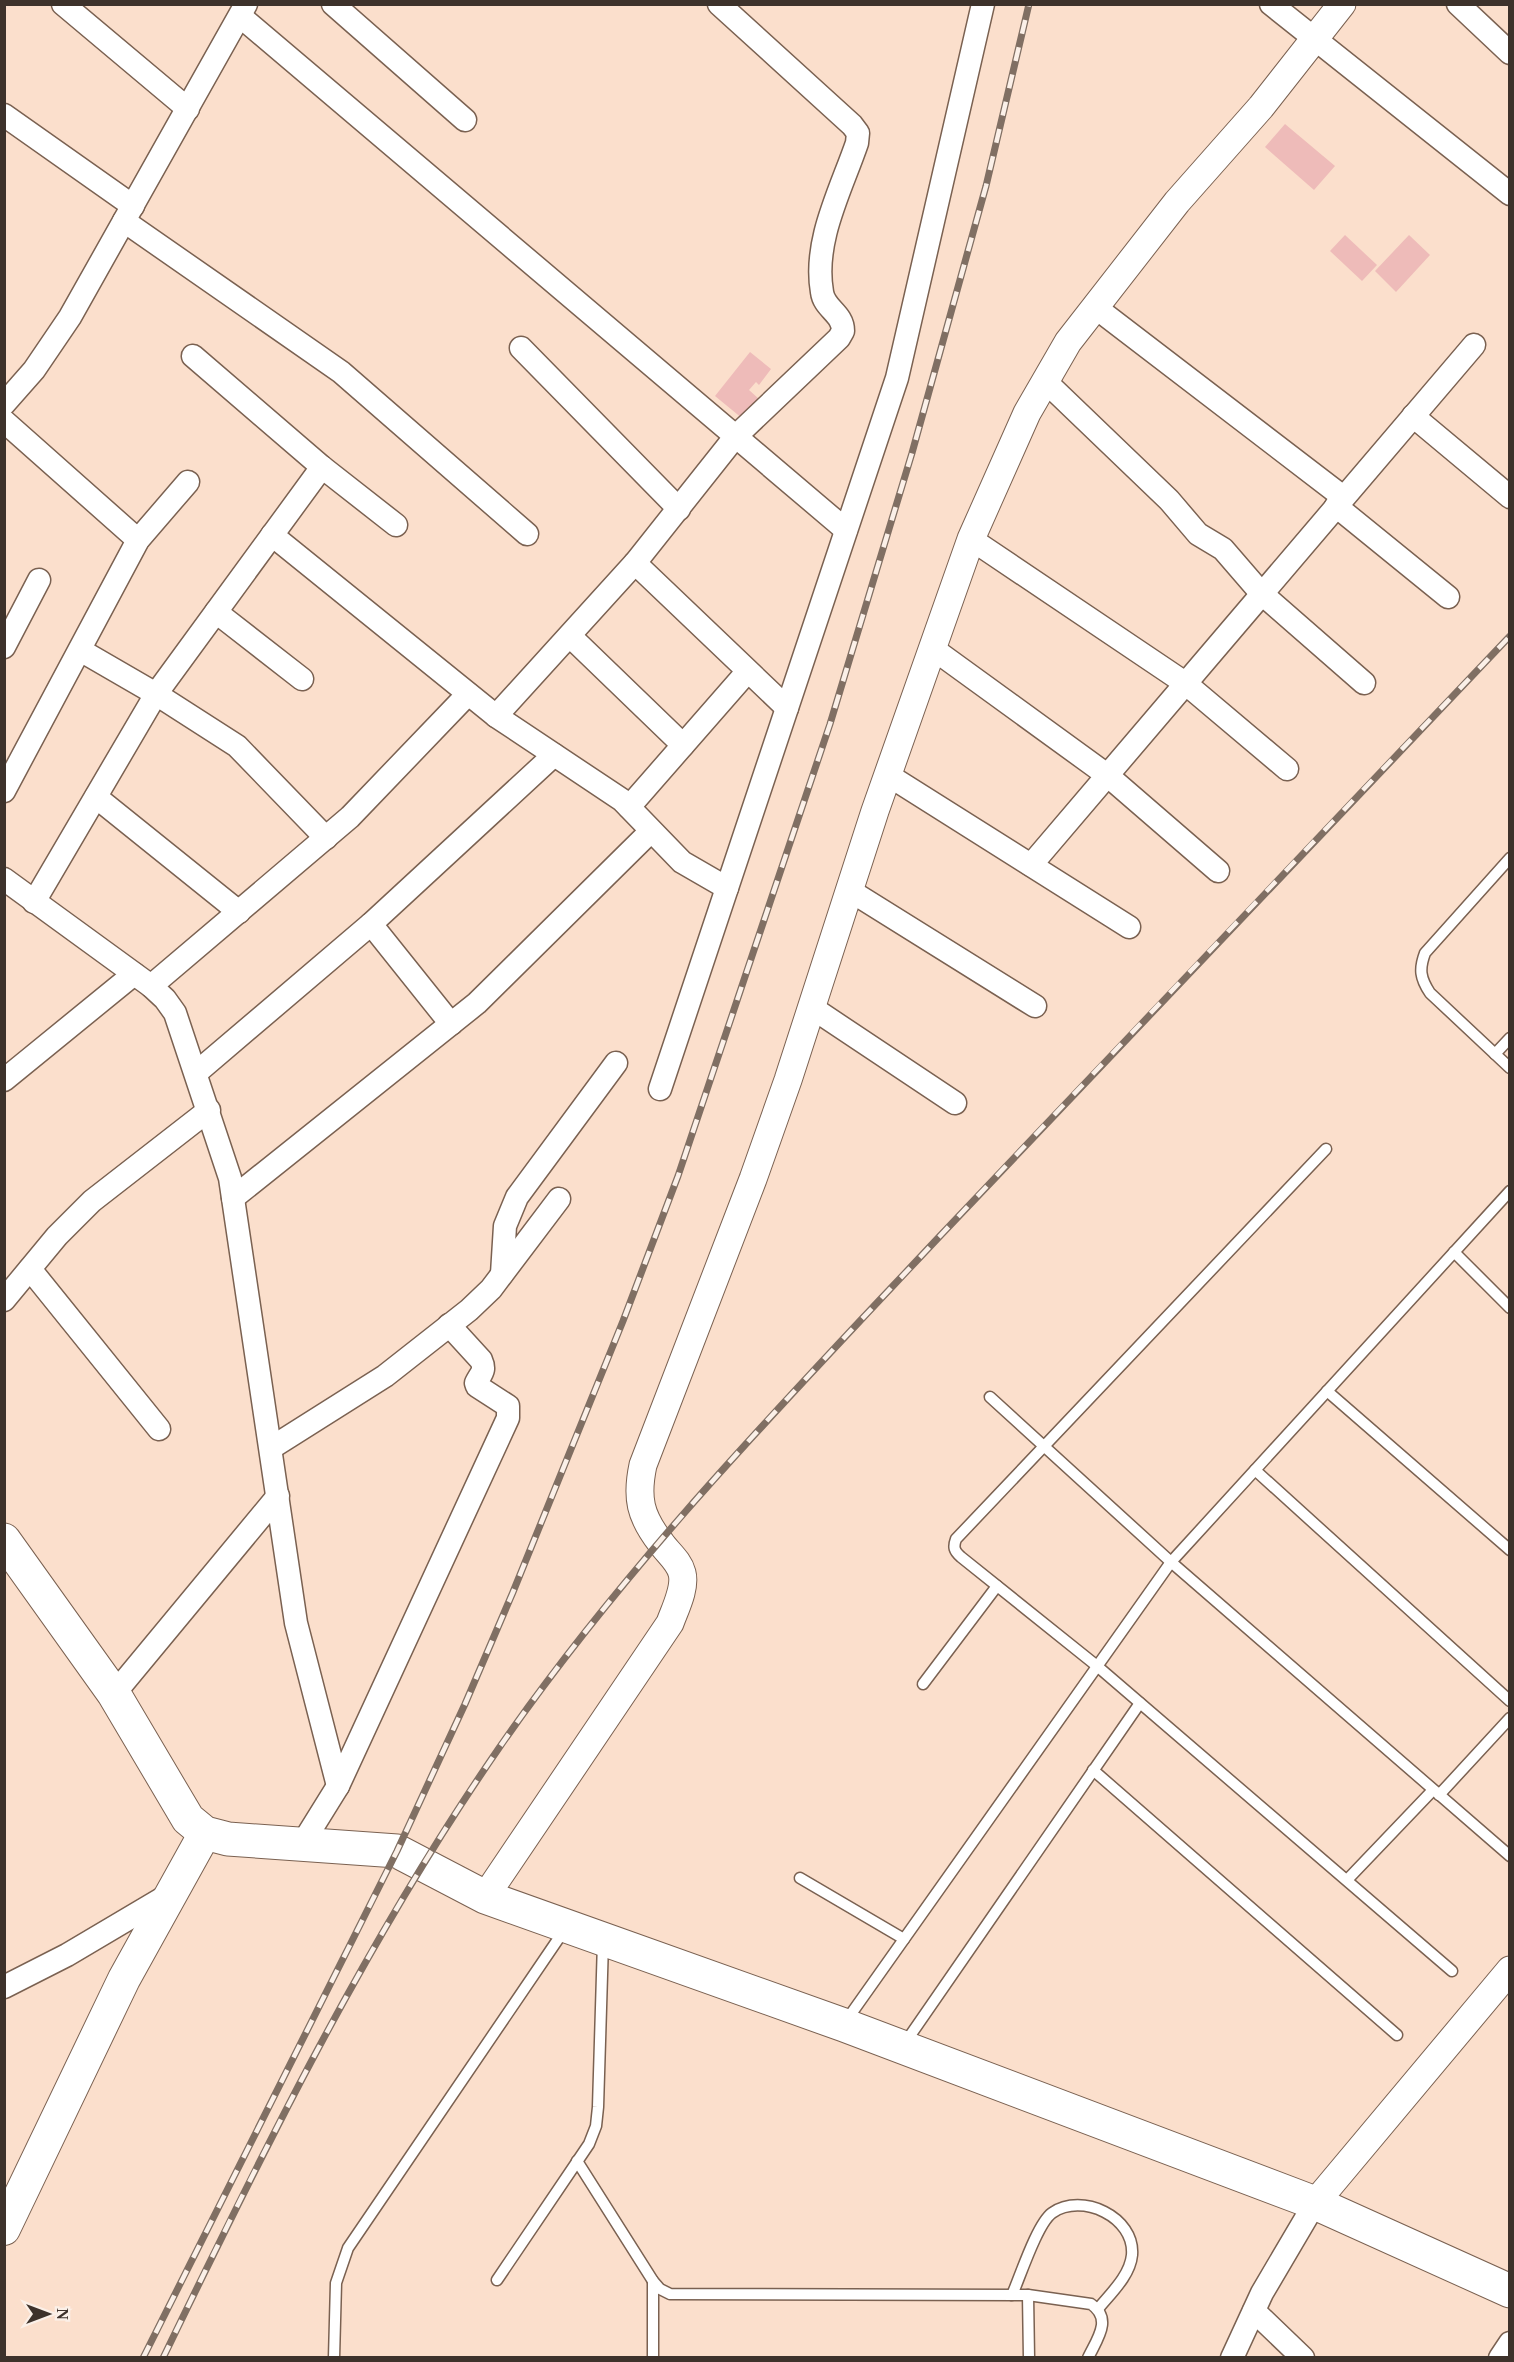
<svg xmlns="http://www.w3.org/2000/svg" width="1514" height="2362" font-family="Georgia,serif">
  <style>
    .building { fill: #eebbb9 }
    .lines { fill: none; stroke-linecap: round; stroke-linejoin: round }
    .service-casing { stroke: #7a6151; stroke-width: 13 }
    .minor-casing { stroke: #7a6151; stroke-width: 25 }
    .tertiary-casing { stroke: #7a6151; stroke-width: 29 }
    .secondary-casing { stroke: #7a6151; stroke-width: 34 }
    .primary-casing { stroke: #7a6151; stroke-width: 35 }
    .service { stroke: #fff; stroke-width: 10 }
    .minor { stroke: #fff; stroke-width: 22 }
    .tertiary { stroke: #fff; stroke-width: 27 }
    .secondary { stroke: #fff; stroke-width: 32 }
    .primary { stroke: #fff; stroke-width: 33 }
    .rail-casing { stroke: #806f63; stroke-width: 7 }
    .rail { stroke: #fbf0e8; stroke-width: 4.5; stroke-dasharray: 14; stroke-linecap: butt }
  </style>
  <rect width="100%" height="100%" fill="#fbdfcc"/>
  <g class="building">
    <polygon points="1285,124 1335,166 1314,190 1265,147"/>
    <polygon points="1345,235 1377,265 1362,281 1330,251"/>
    <polygon points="1409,235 1430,255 1396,292 1375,271"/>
    <polygon points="750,352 771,369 759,385 756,382 749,390 759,399 743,419 715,396"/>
  </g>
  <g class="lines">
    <defs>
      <g id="service">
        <path d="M 1510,858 L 1425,953 C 1419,969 1420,978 1430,993 L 1510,1068"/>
        <polyline points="1495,1054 1510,1038"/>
        <path d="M 1326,1149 L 956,1539 C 953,1547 954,1551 961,1557 L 1097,1666 L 1452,1971"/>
        <polyline points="1454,1252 1510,1308"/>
        <polyline points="1327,1391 1510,1550"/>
        <polyline points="990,1397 1171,1562 1510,1856"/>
        <polyline points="1255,1470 1510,1701"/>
        <polyline points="923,1684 997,1586"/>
        <polyline points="1093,1770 1397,2035"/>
        <polyline points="1439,1795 1510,1718"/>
        <polyline points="800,1878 904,1939"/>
        <polyline points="1347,1880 1433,1790"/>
        <polyline points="846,2021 1171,1562 1510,1191"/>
        <polyline points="905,2043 1140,1703"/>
        <path d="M 577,2161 L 653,2281 L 660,2289 L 670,2294 L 1028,2295 L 1091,2304 C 1113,2319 1097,2339 1088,2358"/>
        <polyline points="497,2280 589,2144 596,2126 598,2107 603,1942"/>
        <polyline points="653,2281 653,2358"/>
        <path d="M 1012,2295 C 1020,2277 1037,2224 1052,2213 C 1082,2192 1135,2217 1132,2255 C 1130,2276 1110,2294 1098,2309"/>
        <polyline points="1028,2295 1029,2358"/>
        <polyline points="334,2358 336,2283 348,2248 565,1929"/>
      </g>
      <g id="minor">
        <polyline points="63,4 188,109"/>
        <polyline points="333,4 465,120"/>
        <polyline points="1271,4 1510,194"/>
        <polyline points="1458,4 1510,53"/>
        <polyline points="240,16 846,530"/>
        <polyline points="4,115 133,206"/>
        <polyline points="124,221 341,372 527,534"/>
        <polyline points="1095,307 1343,497"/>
        <polyline points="521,348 679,509"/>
        <polyline points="193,356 322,467 396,525"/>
        <polyline points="1045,381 1169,500 1198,534 1223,549 1261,593 1364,683"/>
        <polyline points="4,404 34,370 70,317 246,4"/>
        <polyline points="1413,416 1510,497"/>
        <polyline points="4,421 138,540"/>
        <polyline points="1336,506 1448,597"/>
        <polyline points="272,535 496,716 622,800 682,862 727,888"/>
        <polyline points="971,539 1185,683 1287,769"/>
        <polyline points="635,563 787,708"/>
        <polyline points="216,612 302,679"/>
        <polyline points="570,636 683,745"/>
        <polyline points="4,647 39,580"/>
        <polyline points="932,648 1107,775 1218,871"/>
        <polyline points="80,650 156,694 237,746 326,838"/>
        <path d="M 496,716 L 635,563 L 735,437 L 839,338 L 843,331 C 843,313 824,309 822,292 C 813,241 841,190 857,143 L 858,133 L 852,125 L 719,4"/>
        <polyline points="888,775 1129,927"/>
        <polyline points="4,791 138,540 188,482"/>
        <polyline points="96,797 239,912"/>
        <polyline points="629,807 747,672"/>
        <polyline points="1031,865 1474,345"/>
        <polyline points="4,879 151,986 165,999 175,1013 230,1178 296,1623 338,1786"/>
        <polyline points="849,890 1035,1006"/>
        <polyline points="34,902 156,694 322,467"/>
        <polyline points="371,924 451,1024"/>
        <polyline points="151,986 350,817 468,694"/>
        <polyline points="811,1007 955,1103"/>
        <polyline points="196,1073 371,924 554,755"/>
        <polyline points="4,1080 134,974"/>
        <polyline points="660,1089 897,378 983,4"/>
        <polyline points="233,1198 477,1003 651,831"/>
        <polyline points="30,1269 159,1429"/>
        <polyline points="502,1274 505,1226 517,1197 616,1063"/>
        <polyline points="4,1300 57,1236 92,1201 209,1110"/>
        <polyline points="271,1448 385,1376 469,1310 491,1289 559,1199"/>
        <polyline points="114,1694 278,1496"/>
        <path d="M 302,1844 L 338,1786 L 508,1418 L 508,1406 L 477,1386 L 476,1383 C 481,1373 486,1371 481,1360 L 449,1325"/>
        <polyline points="4,1987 67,1955 170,1894"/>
        <polyline points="1254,2311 1303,2358"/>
        <polyline points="1232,2358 1262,2293 1315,2203"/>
        <polyline points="1500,2358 1510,2343"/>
      </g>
      <g id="tertiary">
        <path d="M 485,1897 L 670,1623 C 675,1609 686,1588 682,1573 C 679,1561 668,1553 661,1543 C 640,1516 636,1498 643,1465 L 753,1179 L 788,1080 L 875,811 L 971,539 L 1027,413 L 1068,342 L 1177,202 L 1261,107 L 1342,4"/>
        <polyline points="1315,2203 1510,1970"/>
      </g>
      <polyline id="secondary" points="4,2229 124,1979 205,1833"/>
      <polyline id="primary" points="4,1540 114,1694 188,1819 205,1833 228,1839 397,1851 485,1897 844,2025 1315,2203 1510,2291"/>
    </defs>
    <use href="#service" class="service-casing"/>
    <use href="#minor" class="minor-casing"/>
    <use href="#tertiary" class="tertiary-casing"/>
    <use href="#secondary" class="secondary-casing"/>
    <use href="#primary" class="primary-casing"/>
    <use href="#service" class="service"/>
    <use href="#minor" class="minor"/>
    <use href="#tertiary" class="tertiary"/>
    <use href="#secondary" class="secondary"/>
    <use href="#primary" class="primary"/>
    <defs>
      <g id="rail">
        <polyline points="143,2358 397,1851 465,1704 513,1592 623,1321 678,1176 830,724 912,453 986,186 1029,4"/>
        <path d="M 163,2358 C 264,2149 367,1939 499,1748 C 627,1563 785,1401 939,1237 C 1128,1036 1319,836 1510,636"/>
      </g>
    </defs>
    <use href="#rail" class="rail-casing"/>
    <use href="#rail" class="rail"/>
  </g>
  <rect width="1514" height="2362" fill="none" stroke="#3d322b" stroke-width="12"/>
  <g transform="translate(48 2314) rotate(90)" stroke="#fbf0e8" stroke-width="4.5" paint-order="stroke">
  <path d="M0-4.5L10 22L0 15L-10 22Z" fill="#3d322b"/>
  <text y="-9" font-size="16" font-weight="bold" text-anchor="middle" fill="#3d322b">N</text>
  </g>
</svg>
